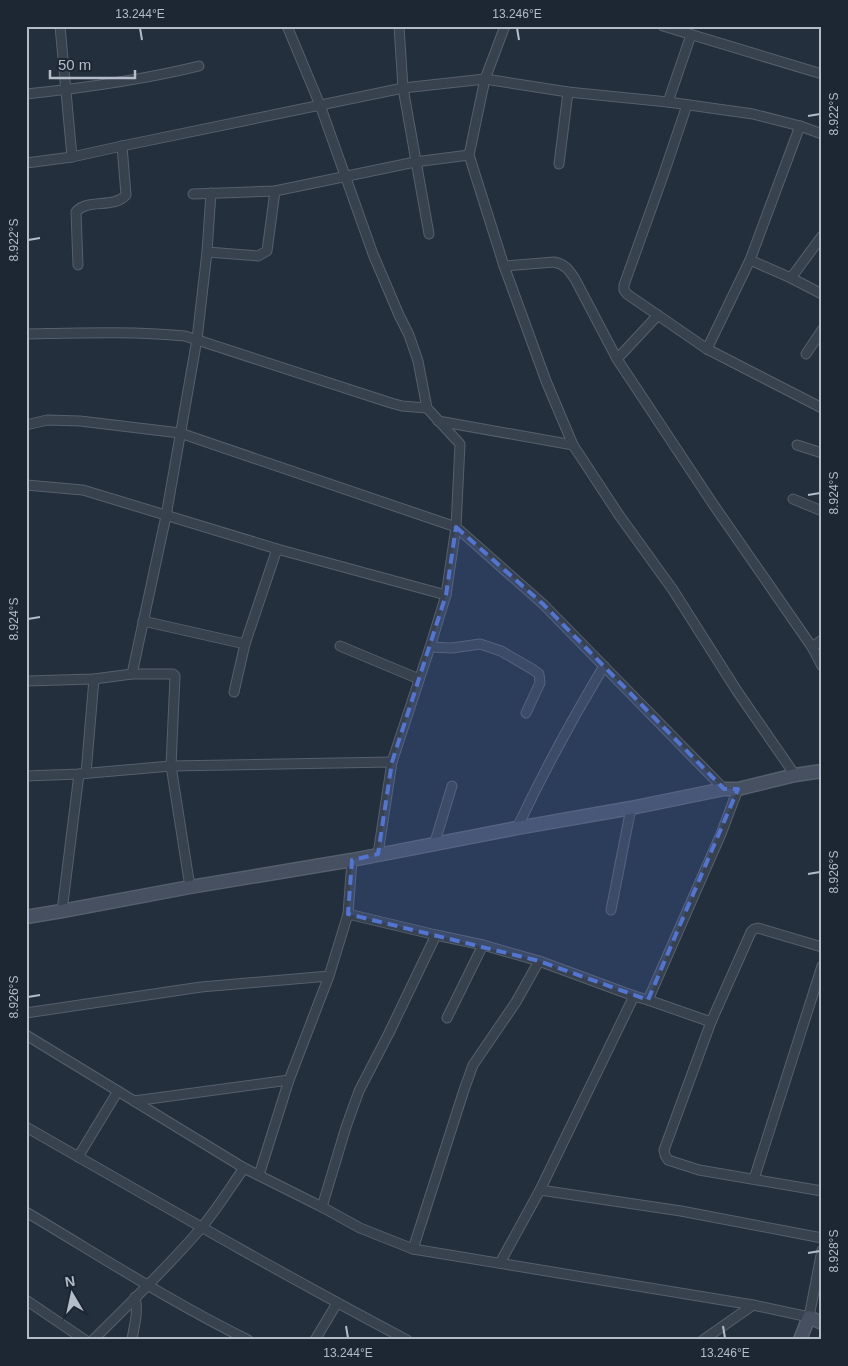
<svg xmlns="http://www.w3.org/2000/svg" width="848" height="1366" font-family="Arial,sans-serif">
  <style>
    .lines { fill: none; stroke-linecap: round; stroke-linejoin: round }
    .street-casing { stroke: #565f6c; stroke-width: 11 }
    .secondary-casing { stroke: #565f6c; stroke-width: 15 }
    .street { stroke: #38414e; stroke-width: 9 }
    .secondary { stroke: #465061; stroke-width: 12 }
    .marked { fill: #5274d3; fill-opacity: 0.2; stroke: #5274d3; stroke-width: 4; stroke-dasharray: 10 6; stroke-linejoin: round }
    .ticks { fill: none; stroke: #b4bcc9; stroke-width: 2 }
    .neatline { fill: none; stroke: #b4bcc9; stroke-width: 2 }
    .ticks-label { font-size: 12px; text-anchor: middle; fill: #b4bcc9 }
  </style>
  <rect width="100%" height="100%" fill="#242f3e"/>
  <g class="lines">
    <defs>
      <g id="street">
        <polyline points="60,26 72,157"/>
        <polyline points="287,26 320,105 373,254 399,315 409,335 418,361 427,408 460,444 456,527 446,595 430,647 392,762 378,854"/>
        <polyline points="399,26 403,88 429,234"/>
        <polyline points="505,26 485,79 469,155 504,266 546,381 573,445 619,515 673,590 737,691 795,775"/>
        <polyline points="663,26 822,74"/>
        <path d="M 26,94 C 84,88 142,80 199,66"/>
        <polyline points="668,102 691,35"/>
        <polyline points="687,105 663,176 624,285 624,290 627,294 707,349 822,408"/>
        <polyline points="26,163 72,157 122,146 403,88 485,79 568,92 668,102 753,114 800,126 822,134"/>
        <polyline points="559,164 568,92"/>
        <polyline points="193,194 275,191 415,162 469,155"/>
        <polyline points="207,252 258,256 267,251 275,191"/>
        <polyline points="750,260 791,278 822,294"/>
        <path d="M 78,265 L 76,212 C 87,198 114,209 126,195 L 122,146"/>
        <path d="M 504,266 L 554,262 C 565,264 569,270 575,279 L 617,359 L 713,504 L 812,647 L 822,666"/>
        <polyline points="791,278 822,236"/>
        <path d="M 26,334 C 79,333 132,331 185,336 L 391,403 L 402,406 L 427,408"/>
        <polyline points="707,349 750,260 800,126"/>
        <polyline points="806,354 822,330"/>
        <polyline points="617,359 658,315"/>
        <polyline points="438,421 573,445"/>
        <polyline points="26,425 47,420 80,421 180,433 456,527 543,604 724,789"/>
        <polyline points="797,445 822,453"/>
        <polyline points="26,485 83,490 277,549 446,595"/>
        <polyline points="793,499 822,511"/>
        <polyline points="143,621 245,644"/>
        <polyline points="340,646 419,679"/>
        <polyline points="430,647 452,648 480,644 501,651 532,669 539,674 540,683 526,713"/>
        <polyline points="812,647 822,640"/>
        <polyline points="132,674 173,674 175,676 171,766 190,887"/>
        <polyline points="26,681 94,679 132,674 166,516 197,339 207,252 211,193"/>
        <polyline points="234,692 245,644 277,549"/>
        <polyline points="86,773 94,679"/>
        <polyline points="26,776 79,774 171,766 392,762"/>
        <path d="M 517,828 C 543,773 572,719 604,666"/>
        <polyline points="434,845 452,786"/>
        <polyline points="611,910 631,808"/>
        <polyline points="62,911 79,774"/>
        <polyline points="348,914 436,935 483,945 539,961 634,996 648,1000 711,1022"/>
        <polyline points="822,947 758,928 754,929 751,932 711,1022 664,1150 665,1155 668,1160 699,1170 822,1191"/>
        <polyline points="648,1000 721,834 738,789"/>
        <polyline points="26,1013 201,987 329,976"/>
        <polyline points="447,1018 483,945"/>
        <polyline points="26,1035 244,1168 322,1207 360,1228 413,1249 753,1305 809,1317 822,1250"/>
        <polyline points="134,1101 289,1080"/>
        <path d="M 26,1127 C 152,1199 278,1272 407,1340"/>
        <polyline points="78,1157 118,1091"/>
        <polyline points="259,1175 289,1080 329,976 348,914 352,860"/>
        <polyline points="754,1179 822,966"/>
        <polyline points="540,1190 681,1211 822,1238"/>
        <polyline points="322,1207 346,1127 359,1091 389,1033 436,935"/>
        <path d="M 26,1212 C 100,1256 171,1302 248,1340"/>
        <polyline points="413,1249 464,1090 473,1065 516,1002 539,961"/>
        <polyline points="500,1263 540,1190 634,996"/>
        <polyline points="26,1300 85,1340"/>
        <path d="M 93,1340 C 130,1303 168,1267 202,1227 C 217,1209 230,1188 244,1168"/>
        <path d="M 132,1340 C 134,1325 139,1312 135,1297"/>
        <polyline points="315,1340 337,1303"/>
        <polyline points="703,1340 753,1305"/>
      </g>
      <g id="secondary">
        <polyline points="26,917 62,911 190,887 352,860 517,828 631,808 724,789 738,789 795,775 822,771"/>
        <polyline points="800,1340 809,1317 822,1323"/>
      </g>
    </defs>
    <use href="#street" class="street-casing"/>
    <use href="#secondary" class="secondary-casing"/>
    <use href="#street" class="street"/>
    <use href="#secondary" class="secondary"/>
  </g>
  <path class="marked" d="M 456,527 L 543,604 L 724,789 L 738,789 L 648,1000 L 539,961 L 348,914 L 352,860 L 378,854 L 392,762 L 446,595 Z"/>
  <path class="ticks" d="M 140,28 L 142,40M 517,28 L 519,40M 808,116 L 820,114M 28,240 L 40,238M 808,495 L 820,493M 28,619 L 40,617M 808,874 L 820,872M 28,997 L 40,995M 808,1253 L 820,1251M 346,1326 L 348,1338M 723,1326 L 725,1338"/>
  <rect width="848" height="1366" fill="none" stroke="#1d2633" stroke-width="55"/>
  <g transform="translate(72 1294) rotate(351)" stroke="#1d2633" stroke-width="4" paint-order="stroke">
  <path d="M0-4L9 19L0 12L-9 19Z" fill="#b4bcc9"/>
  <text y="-8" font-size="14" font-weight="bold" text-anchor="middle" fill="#b4bcc9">N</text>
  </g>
  <path d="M50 70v8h85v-8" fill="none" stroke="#b4bcc9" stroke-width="2.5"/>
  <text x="58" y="70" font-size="15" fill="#b4bcc9" stroke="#1d2633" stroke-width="4" paint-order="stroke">50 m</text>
  <rect x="28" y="28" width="792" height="1310" class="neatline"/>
  <g class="ticks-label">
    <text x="140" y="18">13.244°E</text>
    <text x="517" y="18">13.246°E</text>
    <text transform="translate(834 114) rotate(-90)" y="4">8.922°S</text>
    <text transform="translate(14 240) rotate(-90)" y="4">8.922°S</text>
    <text transform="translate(834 493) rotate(-90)" y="4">8.924°S</text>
    <text transform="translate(14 619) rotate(-90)" y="4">8.924°S</text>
    <text transform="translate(834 872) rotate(-90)" y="4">8.926°S</text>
    <text transform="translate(14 997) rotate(-90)" y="4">8.926°S</text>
    <text transform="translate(834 1251) rotate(-90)" y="4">8.928°S</text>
    <text x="348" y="1357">13.244°E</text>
    <text x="725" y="1357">13.246°E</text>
  </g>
</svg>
